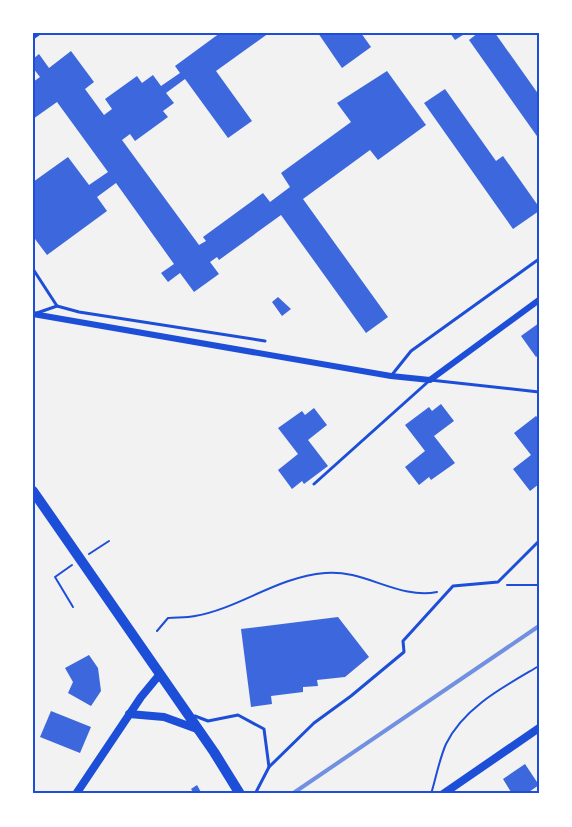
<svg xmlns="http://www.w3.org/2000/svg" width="572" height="827" font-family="'Sofia Sans Condensed',sans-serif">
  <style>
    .building { fill: #3d67dc }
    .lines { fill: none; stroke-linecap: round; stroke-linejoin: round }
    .path { stroke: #1d4ed8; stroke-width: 2 }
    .service { stroke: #1d4ed8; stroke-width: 3 }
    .minor { stroke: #1d4ed8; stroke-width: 6 }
    .tertiary { stroke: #1d4ed8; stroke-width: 8 }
    .trunk { stroke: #1d4ed8; stroke-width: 10 }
    .rail { stroke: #7290e2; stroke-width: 4 }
    .neatline { fill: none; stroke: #1d4ed8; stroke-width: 2 }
  </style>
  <rect width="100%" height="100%" fill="#f2f2f2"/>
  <g class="building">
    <polygon points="220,33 269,33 216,71 252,121 228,138 185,79 166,93 174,103 163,111 168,117 135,141 130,134 122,140 199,245 206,241 203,237 263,193 270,202 290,187 281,173 351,122 337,103 387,71 426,125 378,160 370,150 303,199 388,317 366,333 281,215 219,260 217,257 210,262 219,274 194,292 180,273 168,282 161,273 174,264 116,183 97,197 107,211 47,255 35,239 33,240 33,182 68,157 89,185 108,172 57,102 33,119 33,82 40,77 33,68 33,59 39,54 49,68 71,51 94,82 85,89 104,115 112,109 105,99 137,76 142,83 153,75 161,86 180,73 175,66"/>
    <polygon points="318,33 361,33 371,47 342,68"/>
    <polygon points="450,33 466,33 455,40"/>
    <polygon points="478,33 495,33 539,95 539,139 469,40"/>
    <polygon points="445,89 496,161 503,156 539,207 539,211 513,229 424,103"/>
    <polygon points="278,297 291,309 282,316 272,302"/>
    <polygon points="539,323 539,355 536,357 521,336"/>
    <polygon points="441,404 454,421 434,436 455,463 431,480 429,477 419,485 405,467 425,451 405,425 429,407 432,411"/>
    <polygon points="314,408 327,425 308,440 328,466 304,484 302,481 292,489 278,470 298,454 278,428 302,411 305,415"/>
    <polygon points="536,416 539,419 539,484 530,491 513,469 531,455 514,433"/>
    <polygon points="338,617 369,657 345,677 317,680 318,686 303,687 303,692 271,696 272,704 251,707 241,629"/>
    <polygon points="89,655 98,668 101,691 91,706 68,693 73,682 65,668"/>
    <polygon points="51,711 91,727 80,753 40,737"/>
    <polygon points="525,764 539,785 526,794 508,794 511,792 503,779"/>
    <polygon points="197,785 202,794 194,794 191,789"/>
  </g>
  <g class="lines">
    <g class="path">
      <polyline points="89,554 109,541"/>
      <polyline points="72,565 55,577 73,607"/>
      <polyline points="507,585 539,585"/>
      <path d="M 157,631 L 168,618 C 176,617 186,618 195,616 C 240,608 277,577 325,573 C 364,569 399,600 437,592"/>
      <path d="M 431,794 C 436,778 439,760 446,744 C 464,707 505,686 539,666"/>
    </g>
    <g class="service">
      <polyline points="33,38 40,33"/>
      <polyline points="33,269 57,306"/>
      <polyline points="37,313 57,306 79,312 265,341"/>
      <polyline points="391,376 411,351 539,259"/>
      <polyline points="314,484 430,380 539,392"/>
      <polyline points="195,716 208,721 238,715 264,729 269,767 255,794"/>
      <polyline points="269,767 314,723 351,696 404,652 403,641 453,586 498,582 539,541"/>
    </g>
    <polyline class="minor" points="33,314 391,376 430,380 539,300"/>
    <g class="tertiary">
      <polyline points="129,714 164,717 197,729"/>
      <polyline points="76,794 141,697 160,674"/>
      <polyline points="443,794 539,728"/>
    </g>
    <polyline class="trunk" points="33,491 214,752 240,794"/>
    <polyline class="rail" points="292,794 539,626"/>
  </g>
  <rect width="572" height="827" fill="none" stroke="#ffffff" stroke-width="69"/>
  <rect x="34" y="34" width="504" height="758" class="neatline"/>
</svg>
